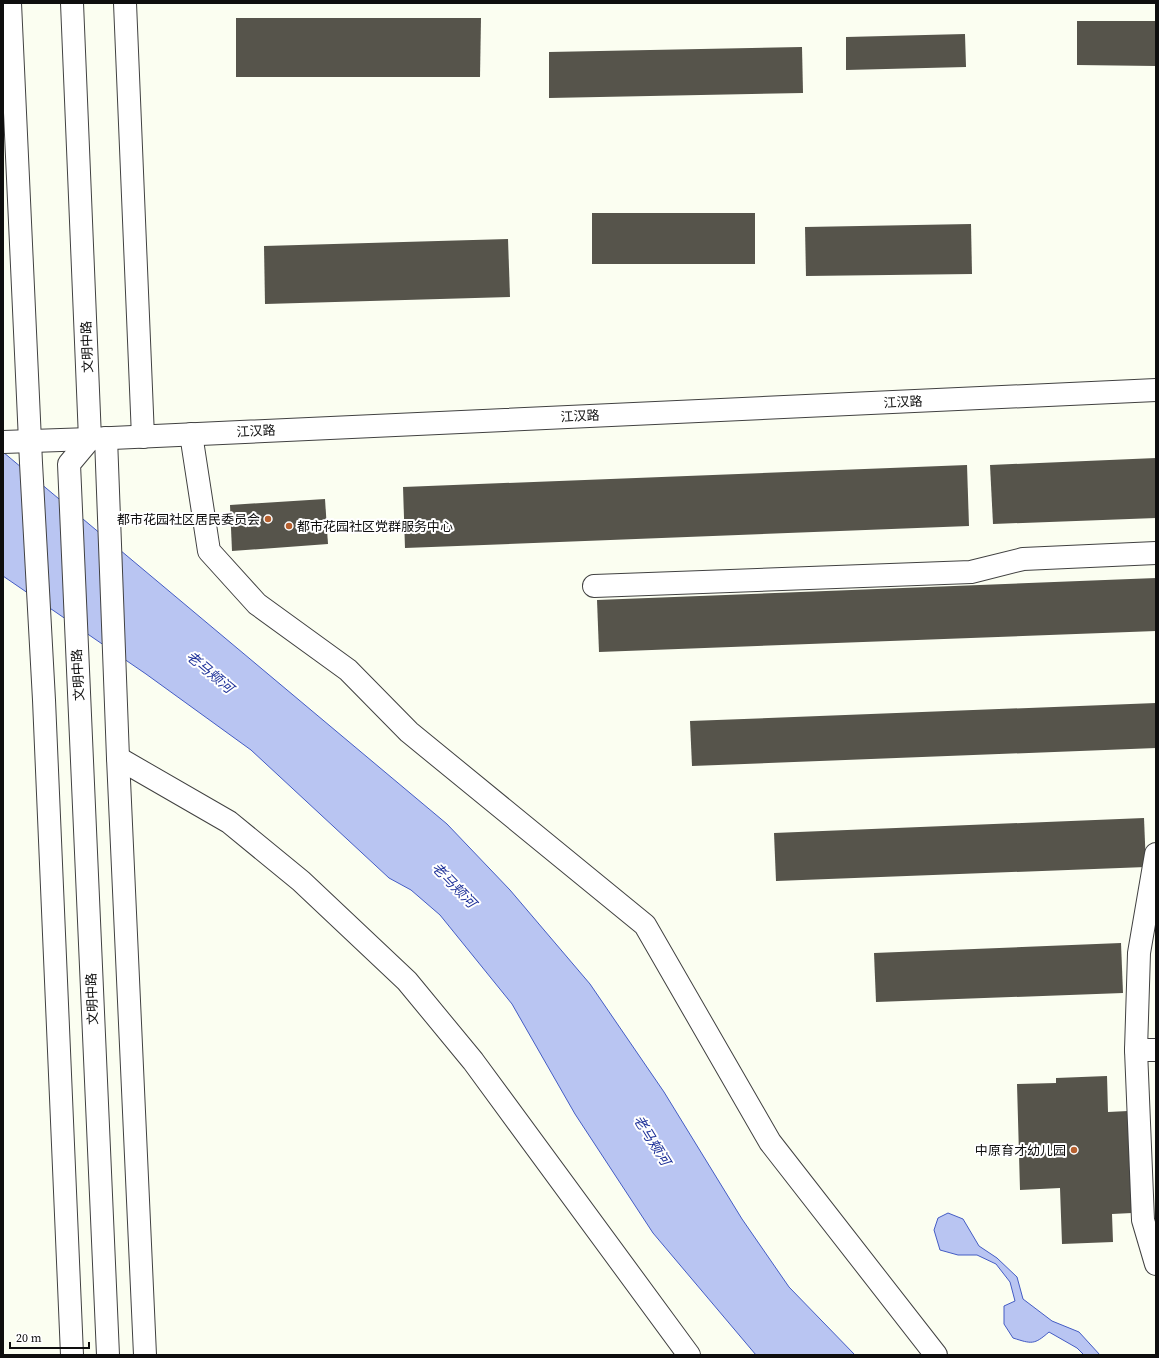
<svg xmlns="http://www.w3.org/2000/svg" width="1159" height="1358" font-family="'Source Serif 4','Noto Sans SC',serif">
  <style>
    .water { fill: #b9c5f2; stroke: #445cc4 }
    .building { fill: #56544b }
    .lines { fill: none; stroke-linecap: round; stroke-linejoin: round }
    .minor-casing { stroke: #414141; stroke-width: 24 }
    .minor { stroke: #fff; stroke-width: 22 }
    .poi-dot { fill: #b6602f; stroke: #fff; stroke-width: 1.5 }
    .labels { text-anchor: middle; dominant-baseline: central; stroke-width: 4; stroke-linejoin: round; paint-order: stroke }
    .street-label { font-size: 13px; fill: #0e0e0e; stroke: #fff }
    .poi-label { font-size: 13px; fill: #0e0e0e; stroke: #fff; text-anchor: end }
    .water-label { font-size: 14px; font-style: italic; fill: #1f3299; stroke: #fff }
  </style>
  <rect width="100%" height="100%" fill="#fbfef1"/>
  <g class="water">
    <polygon points="3,452 447,824 510,890 590,984 664,1092 742,1219 789,1287 855,1355 756,1355 653,1233 575,1114 512,1004 440,915 411,890 389,878 251,750 146,674 3,576"/>
    <path d="M 948,1213 L 963,1219 L 979,1246 L 997,1258 L 1017,1277 L 1023,1299 L 1052,1321 L 1079,1332 L 1100,1355 L 1084,1355 L 1077,1348 L 1049,1332 C 1034,1345 1032,1344 1013,1338 L 1004,1324 L 1004,1306 L 1015,1301 L 1010,1282 L 996,1264 L 977,1255 L 958,1255 L 940,1250 L 934,1230 L 938,1218 Z"/>
  </g>
  <g class="building">
    <polygon points="236,18 481,18 480,77 236,77"/>
    <polygon points="1077,21 1156,21 1156,66 1077,65"/>
    <polygon points="965,34 966,67 846,70 846,37"/>
    <polygon points="802,47 803,93 549,98 549,52"/>
    <rect x="592" y="213" width="163" height="51"/>
    <polygon points="971,224 972,274 806,276 805,227"/>
    <polygon points="508,239 510,297 265,304 264,246"/>
    <polygon points="1156,458 1156,518 993,524 990,465"/>
    <polygon points="967,465 969,526 405,548 403,487"/>
    <polygon points="325,499 328,544 232,551 230,505"/>
    <polygon points="1156,578 1156,631 599,652 597,600"/>
    <polygon points="1156,703 1156,748 692,766 690,721"/>
    <polygon points="1144,818 1146,867 776,881 774,833"/>
    <polygon points="1121,943 1123,993 876,1002 874,953"/>
    <polygon points="1107,1076 1108,1112 1128,1111 1132,1213 1112,1214 1113,1242 1062,1244 1060,1188 1020,1190 1017,1084 1056,1083 1056,1078"/>
  </g>
  <g class="lines">
    <defs>
      <g id="minor">
        <polyline points="10,3 31,463 44,700 72,1355"/>
        <polyline points="72,3 90,439 69,464 108,1355"/>
        <polyline points="125,3 143,437"/>
        <polyline points="191,434 209,551 257,604 348,670 409,732 645,925 770,1142 936,1355"/>
        <polyline points="106,438 118,758 145,1355"/>
        <polyline points="3,442 90,439 1156,390"/>
        <polyline points="594,586 971,572 1023,559 1156,553"/>
        <polyline points="118,758 229,822 301,881 407,981 473,1061 689,1355"/>
        <polyline points="1156,854 1139,953 1136,1050 1143,1220 1156,1264"/>
        <polyline points="1136,1050 1156,1050"/>
      </g>
    </defs>
    <use href="#minor" class="minor-casing"/>
    <use href="#minor" class="minor"/>
  </g>
  <g class="poi-dot">
    <circle cx="268" cy="519" r="4"/>
    <circle cx="289" cy="526" r="4"/>
    <circle cx="1074" cy="1150" r="4"/>
  </g>
  <g class="labels">
    <g class="street-label">
      <text transform="translate(87 347) rotate(-92)">文明中路</text>
      <text transform="translate(903 402) rotate(-3)">江汉路</text>
      <text transform="translate(580 416) rotate(-3)">江汉路</text>
      <text transform="translate(256 431) rotate(-3)">江汉路</text>
      <text transform="translate(78 675) rotate(-93)">文明中路</text>
      <text transform="translate(92 999) rotate(-92)">文明中路</text>
    </g>
    <g class="poi-label">
      <text x="260" y="519">都市花园社区居民委员会</text>
      <text x="297" y="526" text-anchor="start">都市花园社区党群服务中心</text>
      <text x="1066" y="1150">中原育才幼儿园</text>
    </g>
    <g class="water-label">
      <text transform="translate(210 672) rotate(40)">老马颊河</text>
      <text transform="translate(454 885) rotate(46)">老马颊河</text>
      <text transform="translate(652 1140) rotate(58)">老马颊河</text>
    </g>
  </g>
  <rect width="1159" height="1358" fill="none" stroke="#0e0e0e" stroke-width="8"/>
  <path d="M10 1342v6h79v-6" fill="none" stroke="#0e0e0e" stroke-width="2"/>
  <text x="16" y="1342" font-size="12" fill="#0e0e0e" stroke="#ffffff" stroke-width="3" paint-order="stroke">20 m</text>
</svg>
